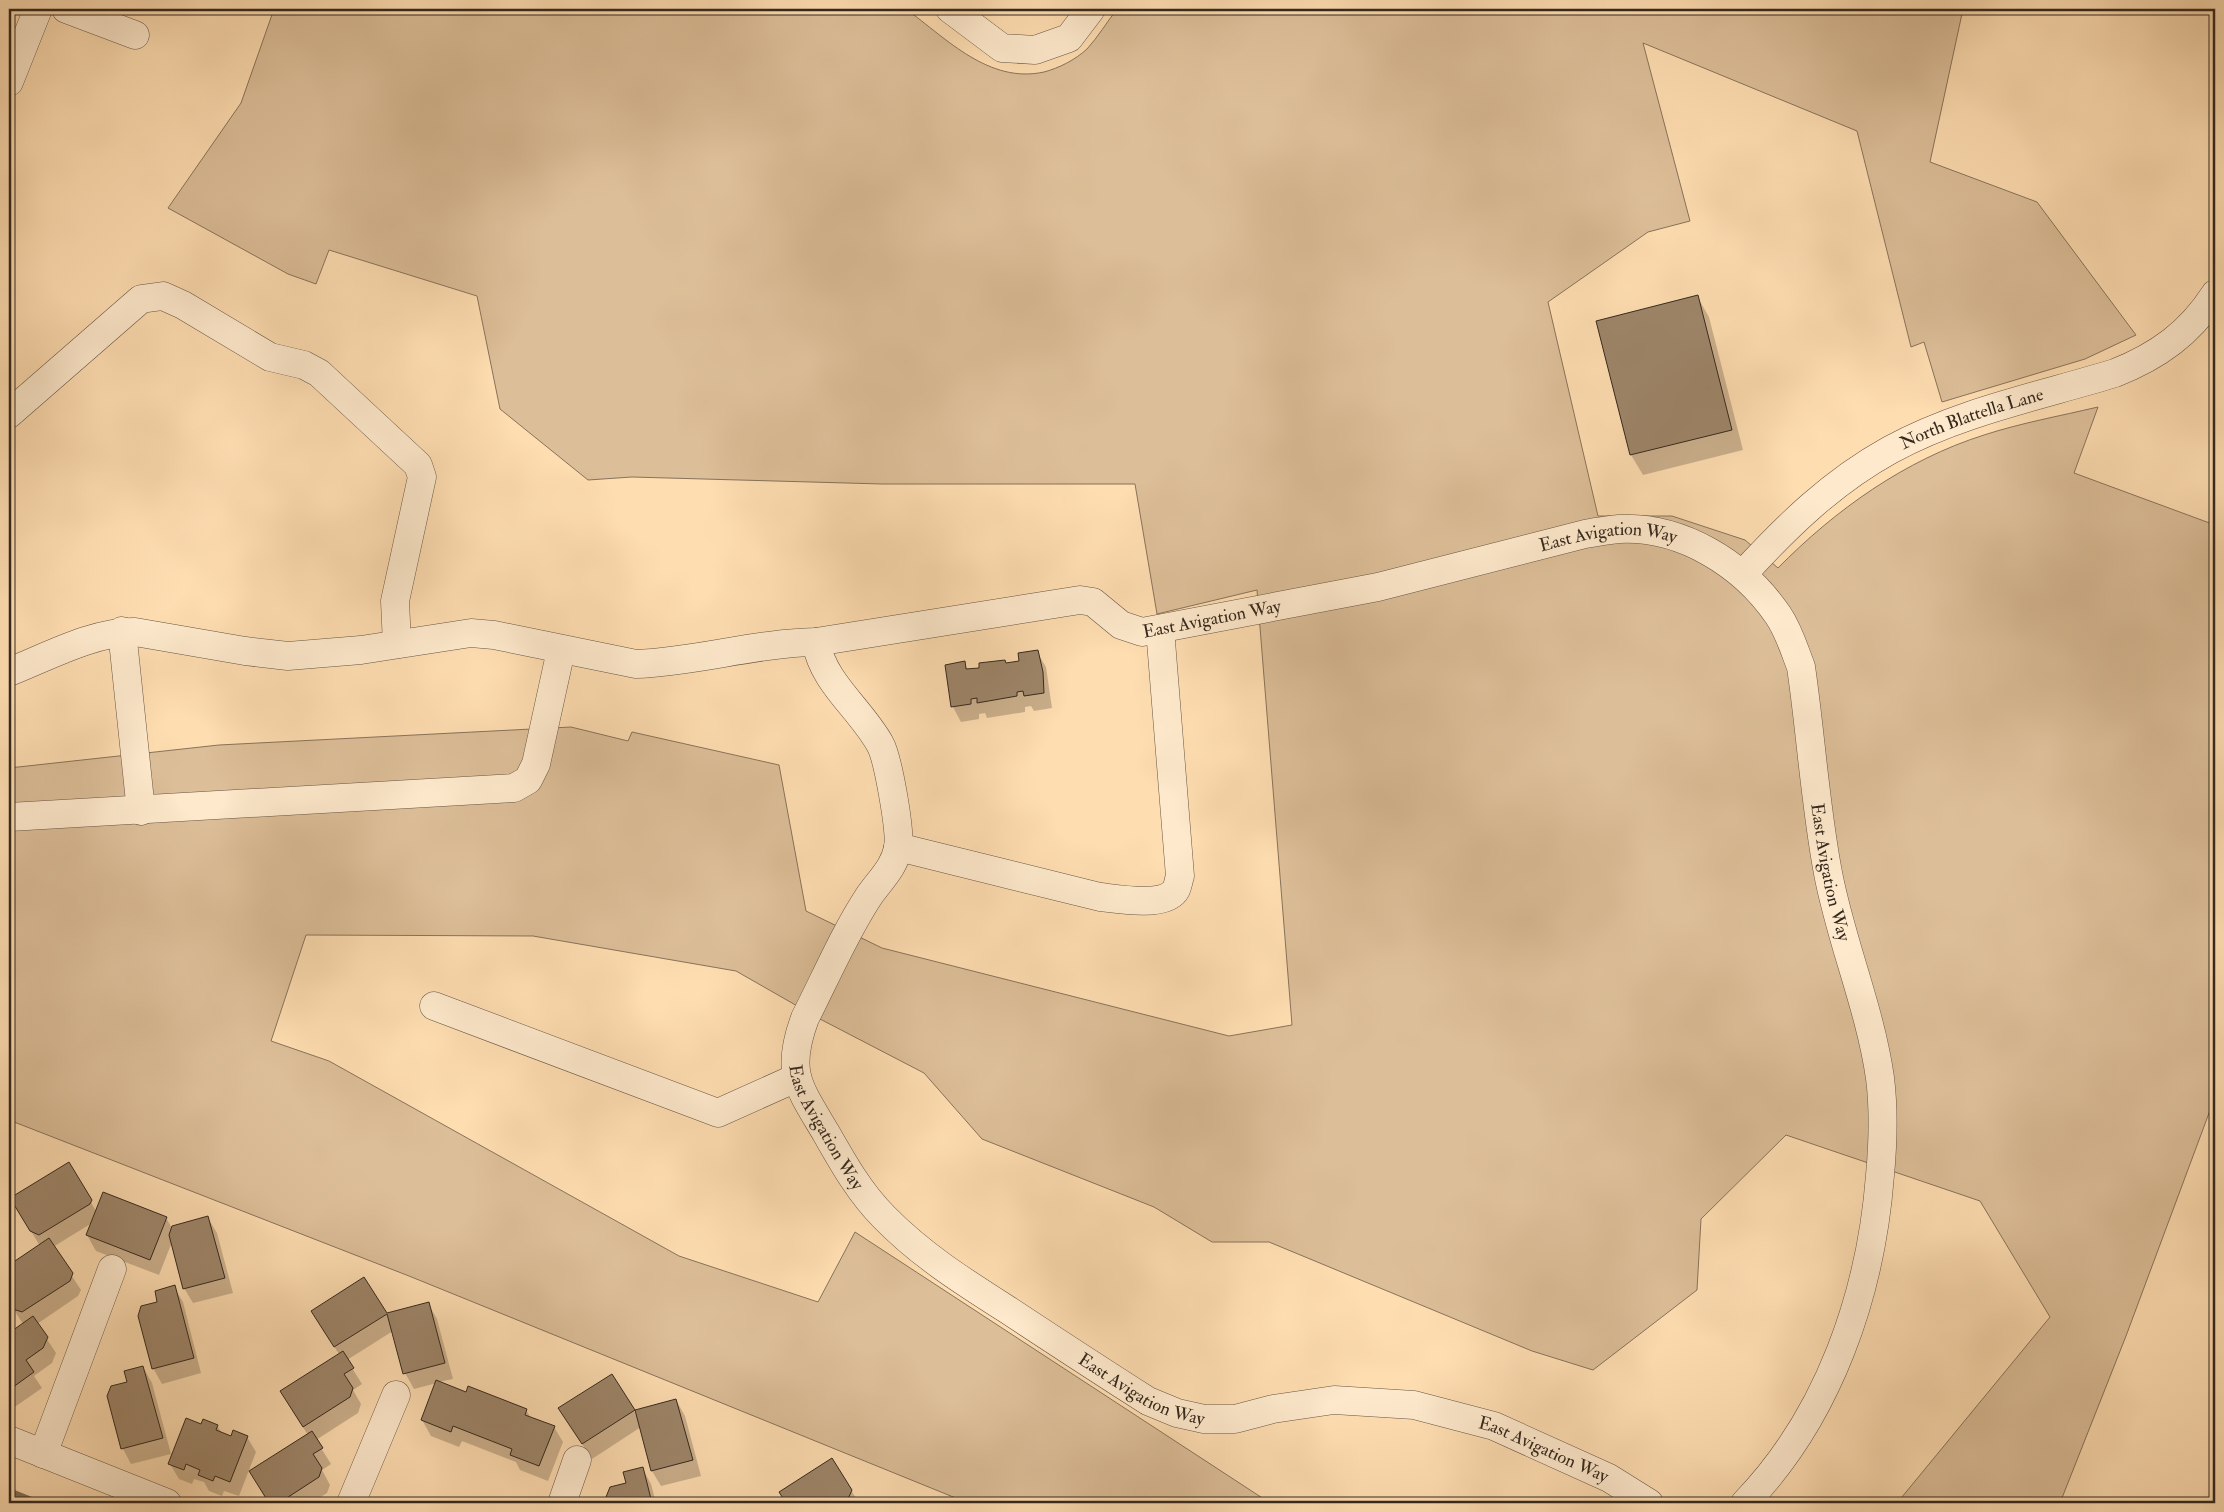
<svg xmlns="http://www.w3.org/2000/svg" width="2224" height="1512" font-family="'IM FELL Double Pica',serif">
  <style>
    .green { fill: #dcbe98; stroke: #88735b }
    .shadow { fill: #0003 }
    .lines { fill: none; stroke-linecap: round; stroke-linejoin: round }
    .stream { stroke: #856f58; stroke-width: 6 }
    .building { fill: #9e866a; stroke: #35281e }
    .minor-casing { stroke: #675543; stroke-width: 29 }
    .minor { stroke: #fee9cc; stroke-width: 28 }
    .labels { text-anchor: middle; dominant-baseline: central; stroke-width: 5; stroke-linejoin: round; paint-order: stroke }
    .street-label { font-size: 18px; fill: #35281e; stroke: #fee9cc }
  </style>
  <rect width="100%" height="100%" fill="#feddb1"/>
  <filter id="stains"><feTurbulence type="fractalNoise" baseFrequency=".004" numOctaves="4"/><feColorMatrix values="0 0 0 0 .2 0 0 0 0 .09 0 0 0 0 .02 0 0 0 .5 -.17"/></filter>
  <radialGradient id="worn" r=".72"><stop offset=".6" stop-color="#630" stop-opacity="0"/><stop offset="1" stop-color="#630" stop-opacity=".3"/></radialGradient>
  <path class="green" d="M 274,9 L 906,9 C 947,39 989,84 1044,72 C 1059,68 1075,60 1087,49 C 1098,37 1107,22 1117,9 L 1963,9 L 1930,162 L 2037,202 L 2136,335 L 2085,359 L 1942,402 L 1924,342 L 1911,347 L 1857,131 L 1643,43 L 1690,221 L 1648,232 L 1548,302 L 1598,516 L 1672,516 L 1745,540 L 1778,568 C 1835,510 1905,460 1984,435 C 2021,423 2060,416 2098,407 L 2074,473 L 2215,525 L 2215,1097 L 2126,1336 L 2060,1503 L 1897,1503 L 2050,1317 L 1980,1201 L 1786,1135 L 1701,1219 L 1697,1290 L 1593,1370 L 1532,1351 L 1269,1242 L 1212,1242 L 1154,1207 L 982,1139 L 924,1073 L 820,1019 L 736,971 L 533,936 L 306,935 L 271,1041 L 329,1061 L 679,1256 L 818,1302 L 855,1232 L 1270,1503 L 968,1503 L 409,1276 L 9,1120 L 9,768 L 219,745 L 571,727 L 628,741 L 632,732 L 779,765 L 806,911 L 882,948 L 1229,1036 L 1292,1025 L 1257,590 L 1157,614 L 1135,484 L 882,484 L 632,477 L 588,480 L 500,409 L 477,296 L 329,250 L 316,284 L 288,274 L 168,208 L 241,103 Z"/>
  <g class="shadow">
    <polygon points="1065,9 1079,9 1074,15"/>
    <polygon points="1697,296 1709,317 1743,450 1643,475 1631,455 1597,321"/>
    <polygon points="1037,652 1046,667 1052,708 1034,711 1031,706 1025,707 1025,712 987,718 985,713 979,714 979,719 961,722 953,707 964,662 968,670 1006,665 1020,662"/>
    <polygon points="68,1164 96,1211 166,1218 172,1228 208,1218 217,1233 233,1293 193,1303 184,1288 172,1242 159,1275 96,1251 87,1235 92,1223 53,1247 81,1290 78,1296 37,1324 56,1353 52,1363 34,1376 42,1388 9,1411 9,1334 23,1324 9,1302 9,1267 40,1246 11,1198"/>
    <polygon points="174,1287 183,1302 201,1373 162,1384 153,1368 159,1303"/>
    <polygon points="428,1303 437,1319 453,1379 438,1382 467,1393 526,1410 531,1418 554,1427 563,1442 548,1481 520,1470 516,1462 462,1441 459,1447 431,1436 422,1420 437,1383 414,1389 405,1373 393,1331 347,1360 362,1384 353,1390 361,1404 358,1413 316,1440 331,1464 322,1470 330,1485 327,1493 311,1503 270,1503 259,1487 308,1435 290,1407 339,1354 321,1327 387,1314"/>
    <polygon points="143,1367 152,1383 171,1454 131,1464 123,1449 128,1383"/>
    <polygon points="611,1376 636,1414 676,1400 685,1416 701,1476 661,1486 652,1471 641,1427 592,1459 569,1424"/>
    <polygon points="202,1426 217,1426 222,1433 231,1437 247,1437 256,1452 239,1496 224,1491 222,1496 209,1491 204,1482 194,1479 192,1484 179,1479 170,1464"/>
    <polygon points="642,1468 651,1484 656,1503 609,1503 607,1497 627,1484"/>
    <polygon points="851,1490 859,1503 787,1503 780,1492"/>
  </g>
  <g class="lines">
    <polyline class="stream" points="9,1491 39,1503"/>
  </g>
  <g class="building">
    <polygon points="1698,295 1732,430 1630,455 1596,321"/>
    <polygon points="1038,650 1043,672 1044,693 1024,696 1023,691 1017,692 1017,696 977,703 977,698 971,699 971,704 951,707 945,665 965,661 966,669 979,668 979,663 1005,660 1006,663 1019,661 1018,653"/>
    <polygon points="69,1162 92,1200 90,1204 39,1235 30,1231 10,1198"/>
    <polygon points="103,1192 167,1217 150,1260 86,1235"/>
    <polygon points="208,1216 225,1278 183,1289 169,1235 172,1226"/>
    <polygon points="49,1238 73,1273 70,1281 22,1312 13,1309 9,1302 9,1265"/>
    <polygon points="364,1277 387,1313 429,1302 445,1363 403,1374 387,1314 334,1347 311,1311"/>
    <polygon points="175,1285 194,1358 152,1369 138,1316 141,1306 157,1302 155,1291"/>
    <polygon points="33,1316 48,1337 43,1348 26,1360 34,1372 9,1390 9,1333"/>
    <polygon points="343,1351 354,1368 344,1374 353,1388 350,1397 303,1427 280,1391"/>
    <polygon points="143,1366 163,1438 121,1449 107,1396 111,1386 127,1382 124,1371"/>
    <polygon points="612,1374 635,1410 582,1444 558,1408"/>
    <polygon points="436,1380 466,1392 468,1386 527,1409 525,1415 555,1426 539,1466 510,1455 512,1449 453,1426 451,1432 421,1420"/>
    <polygon points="676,1399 693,1460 651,1471 635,1410"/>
    <polygon points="186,1418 201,1424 203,1419 218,1425 216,1430 231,1436 233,1430 248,1436 230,1482 215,1476 213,1481 198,1475 200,1470 186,1464 184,1470 168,1464"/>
    <polygon points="312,1431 323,1448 313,1454 322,1468 319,1477 279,1503 269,1503 249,1471"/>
    <polygon points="832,1458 852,1490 848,1499 842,1503 786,1503 779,1492"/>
    <polygon points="643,1467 652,1503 608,1503 606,1497 610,1487 626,1483 623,1472"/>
  </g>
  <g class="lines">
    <defs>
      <g id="minor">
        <polyline points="66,9 135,35"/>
        <polyline points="950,9 1002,48 1035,50 1069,38 1091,9"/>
        <polyline points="9,82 38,9"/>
        <polyline points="9,414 141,299 163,296 183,305 270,357 304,365 319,373 418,465 422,477 395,601 397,644"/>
        <path id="s1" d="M 1743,574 C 1787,526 1832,482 1890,450 C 1959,412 2040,396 2115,373 C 2158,356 2190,333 2215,294"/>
        <polyline points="122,631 141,811"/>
        <path id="s2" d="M 816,642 C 823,683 860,708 880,744 C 888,758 901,832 898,848 C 894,868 880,880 869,896 C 844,934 826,977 805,1018 C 785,1072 798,1086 826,1133 C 843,1163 860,1193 884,1217 C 921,1255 964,1282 1008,1310 C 1055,1341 1101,1371 1148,1401 L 1177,1413 L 1204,1419 L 1235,1419 L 1273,1409 L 1334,1400 L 1414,1405 L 1494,1426 L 1609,1478 L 1649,1503"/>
        <path id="s3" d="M 9,672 C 47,657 95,631 135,632 L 245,651 L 288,656 L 361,650 L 471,633 L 494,635 L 636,664 C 696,662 755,643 816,642 L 1080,600 L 1093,602 L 1121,625 L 1142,632 L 1378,587 L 1585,534 C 1596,532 1608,530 1619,529 C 1682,526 1743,564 1778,615 C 1789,631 1794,649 1801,667 C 1811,735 1815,805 1828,873 C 1841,942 1870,1008 1880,1078 C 1884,1110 1883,1143 1880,1175 C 1871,1294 1829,1416 1745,1503"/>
        <polyline points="9,817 514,788 528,780 536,764 561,650"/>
        <path d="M 898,847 L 1100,897 C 1118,899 1163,907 1175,891 C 1178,888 1178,881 1180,876 L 1160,629"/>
        <polyline points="434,1006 718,1113 796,1078"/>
        <polyline points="9,1440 167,1503"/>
        <polyline points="43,1454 112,1269"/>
        <polyline points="351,1503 396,1395"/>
        <polyline points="562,1503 577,1460"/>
      </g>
    </defs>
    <use href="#minor" class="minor-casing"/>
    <use href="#minor" class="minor"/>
  </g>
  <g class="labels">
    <g class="street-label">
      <text stroke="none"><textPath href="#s1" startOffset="281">North Blattella Lane</textPath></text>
      <text stroke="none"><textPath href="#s3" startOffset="1638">East Avigation Way</textPath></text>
      <text stroke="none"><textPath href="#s3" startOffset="1232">East Avigation Way</textPath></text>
      <text stroke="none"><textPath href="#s3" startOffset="2102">East Avigation Way</textPath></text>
      <text stroke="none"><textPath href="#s2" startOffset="540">East Avigation Way</textPath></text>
      <text stroke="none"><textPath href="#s2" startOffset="960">East Avigation Way</textPath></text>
      <text stroke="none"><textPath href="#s2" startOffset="1379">East Avigation Way</textPath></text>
    </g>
  </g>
  <rect width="2224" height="1512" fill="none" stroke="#feddb1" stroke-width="30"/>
  <rect x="10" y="10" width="2204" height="1492" fill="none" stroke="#35281e" stroke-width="2.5"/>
  <rect x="15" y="15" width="2194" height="1482" fill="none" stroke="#35281e"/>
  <rect width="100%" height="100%" filter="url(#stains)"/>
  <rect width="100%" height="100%" fill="url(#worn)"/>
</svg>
